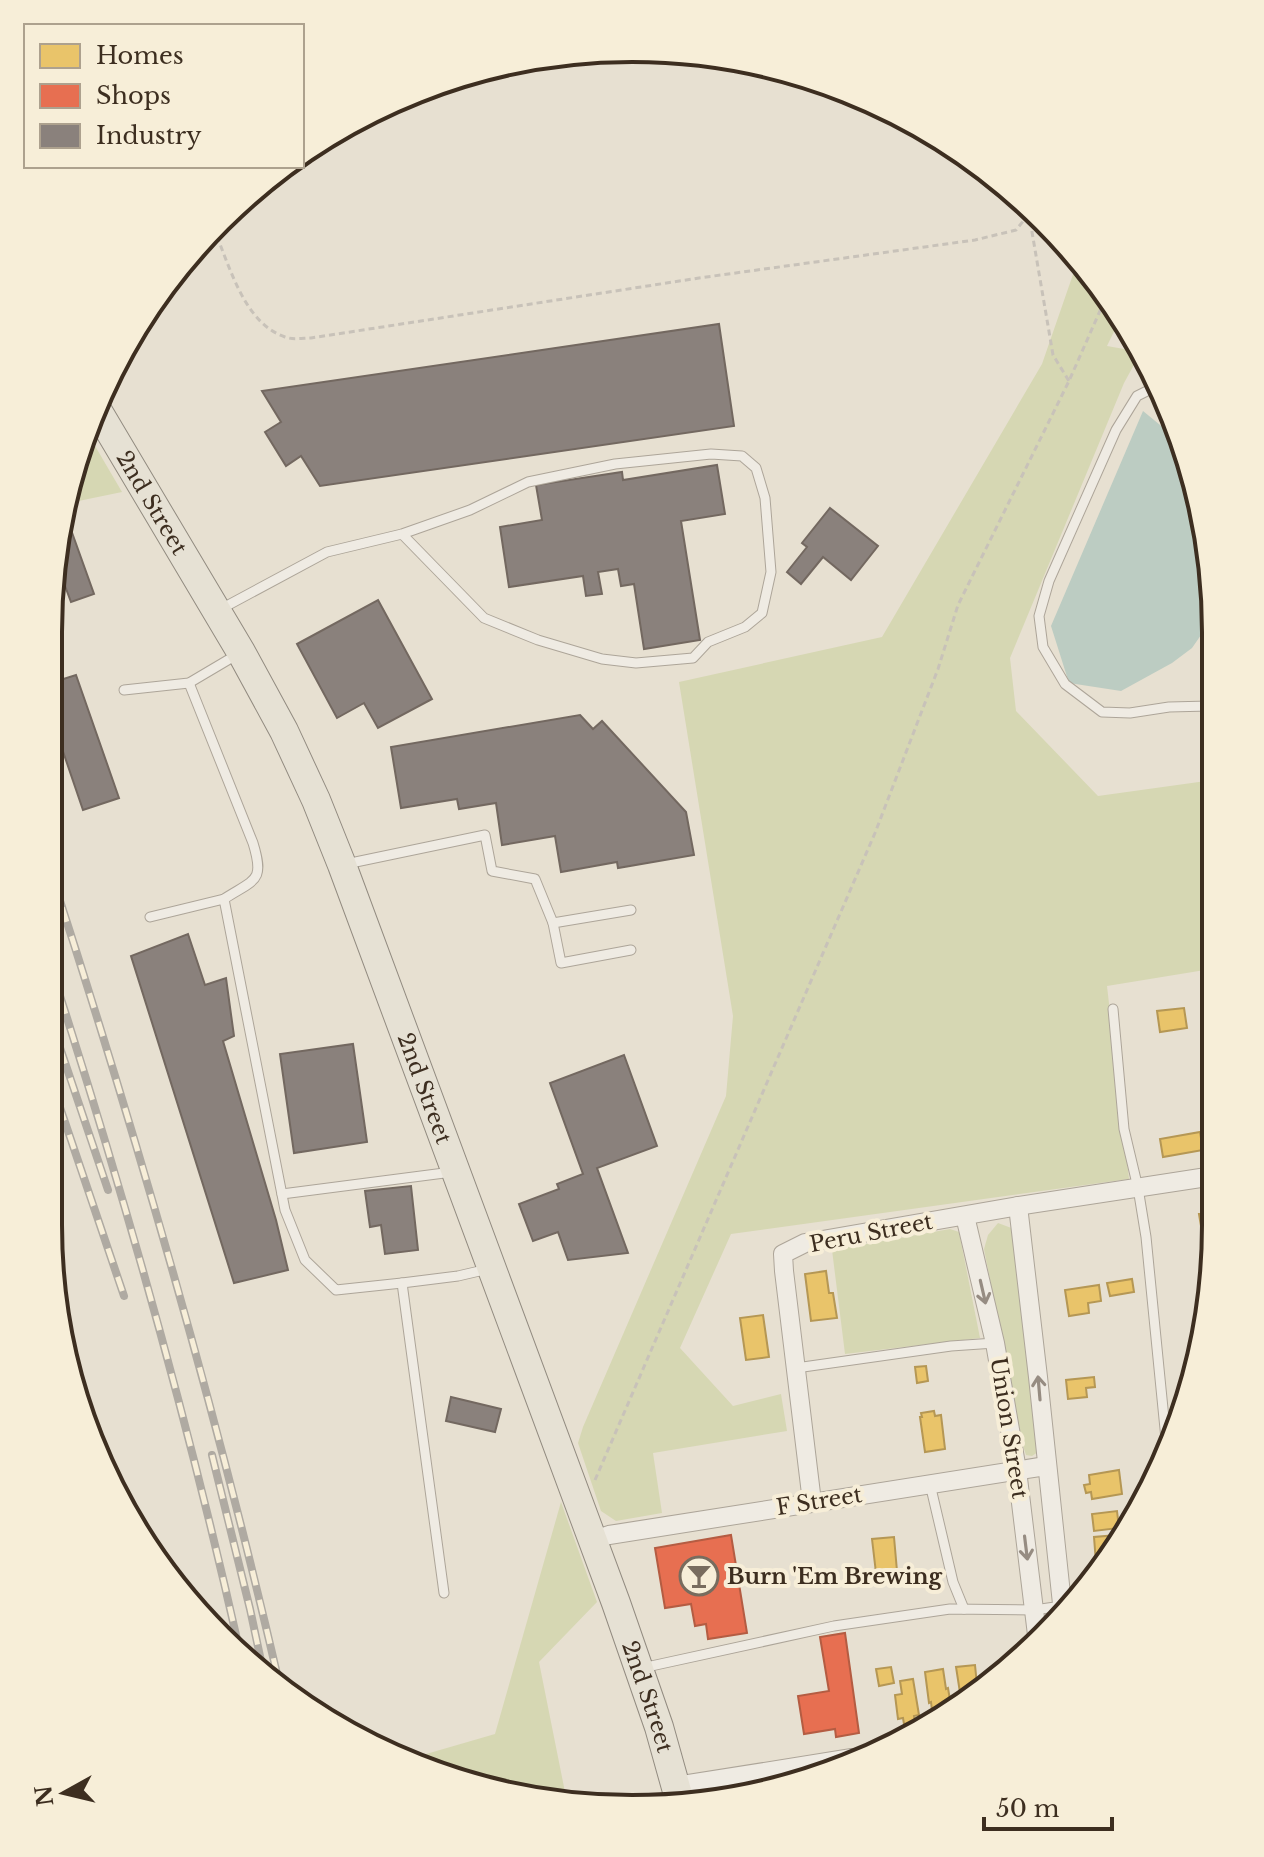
<svg xmlns="http://www.w3.org/2000/svg" width="1264" height="1857" font-family="'Libre Baskerville',serif">
  <style>
    .green { fill: #d6d7b3 }
    .water { fill: #bcccc2 }
    .homes { fill: #e9c46a; stroke: #b59754; stroke-width: 2 }
    .shops { fill: #e76f51; stroke: #b45c42; stroke-width: 2 }
    .industry { fill: #8a817c; stroke: #736860; stroke-width: 2 }
    .lines { fill: none; stroke-linecap: round; stroke-linejoin: round }
    .stream { stroke: #bcccc2; stroke-width: 5 }
    .lane-casing { stroke: #ada599; stroke-width: 11 }
    .street-casing { stroke: #ada599; stroke-width: 20 }
    .primary-casing { stroke: #928b80; stroke-width: 30 }
    .path { stroke: #c8c2b9; stroke-width: 3; stroke-dasharray: 6 4; stroke-linecap: butt }
    .lane { stroke: #efebe3; stroke-width: 9 }
    .street { stroke: #efebe3; stroke-width: 18 }
    .primary { stroke: #e6e1d4; stroke-width: 28 }
    .rail-casing { stroke: #afaaa2; stroke-width: 8 }
    .rail { stroke: #f7eed8; stroke-width: 5; stroke-dasharray: 15; stroke-linecap: butt }
    .oneway { stroke: #968c82 }
    .labels { text-anchor: middle; dominant-baseline: central; stroke-width: 8; stroke-linejoin: round; paint-order: stroke }
    .street-label { font-size: 22px; fill: #3d2e20; stroke: #f7eed8 }
    .poi-label { font-size: 22px; font-weight: bold; fill: #3d2e20; stroke: #f7eed8; text-anchor: start }
    .rim { fill: none; stroke: #3d2e20; stroke-width: 4 }
  </style>
  <rect width="100%" height="100%" fill="#e7e0d1"/>
  <g class="green">
    <polygon points="1078,260 1117,307 1122,315 1107,346 1141,352 1124,383 1010,658 1016,711 1098,796 1206,781 1213,844 1211,969 1107,986 1129,1179 731,1234 680,1348 733,1406 781,1394 787,1431 653,1453 662,1513 616,1521 601,1511 578,1443 583,1427 726,1096 733,1016 679,682 882,637 1042,364"/>
    <polygon points="88,434 122,492 64,504"/>
    <polygon points="998,1223 1014,1229 1038,1452 1032,1456 1026,1455 1021,1440 984,1249 988,1235"/>
    <polygon points="950,1229 959,1232 980,1338 845,1354 832,1250"/>
    <polygon points="561,1502 597,1602 539,1662 567,1802 409,1765 402,1761 495,1734"/>
  </g>
  <polygon class="water" points="1143,411 1182,443 1205,518 1211,578 1203,586 1201,635 1192,648 1172,663 1121,691 1069,683 1051,626"/>
  <g class="homes">
    <polygon points="1184,1008 1187,1028 1160,1032 1157,1011"/>
    <polygon points="1200,1132 1203,1150 1163,1157 1160,1139"/>
    <polygon points="1207,1203 1207,1226 1201,1226 1199,1214 1203,1214 1202,1204"/>
    <polygon points="826,1271 829,1293 833,1293 837,1318 811,1321 805,1274"/>
    <polygon points="1132,1279 1134,1292 1110,1296 1107,1283"/>
    <polygon points="1099,1285 1101,1301 1088,1303 1089,1313 1069,1316 1065,1290"/>
    <polygon points="763,1315 769,1357 746,1360 740,1318"/>
    <polygon points="926,1366 928,1381 917,1383 915,1367"/>
    <polygon points="1094,1377 1095,1387 1086,1388 1087,1397 1068,1399 1066,1380"/>
    <polygon points="934,1411 935,1416 941,1415 945,1449 925,1452 920,1417 922,1417 921,1413"/>
    <polygon points="1119,1470 1122,1494 1092,1499 1091,1492 1086,1493 1084,1485 1090,1484 1089,1475"/>
    <polygon points="1117,1511 1119,1528 1094,1531 1092,1514"/>
    <polygon points="1118,1535 1099,1563 1096,1563 1094,1537"/>
    <polygon points="894,1537 897,1571 876,1573 872,1539"/>
    <polygon points="975,1665 977,1685 980,1685 980,1687 963,1701 961,1699 956,1667"/>
    <polygon points="891,1667 894,1683 879,1686 876,1669"/>
    <polygon points="943,1669 946,1689 948,1688 950,1700 944,1701 945,1714 941,1718 933,1719 931,1702 929,1703 925,1672"/>
    <polygon points="913,1679 919,1715 914,1716 915,1722 904,1724 903,1718 898,1719 895,1695 902,1694 900,1681"/>
  </g>
  <g class="shops">
    <polygon points="731,1535 747,1633 708,1639 706,1624 695,1626 691,1604 665,1608 655,1548"/>
    <polygon points="845,1633 859,1733 836,1737 835,1729 804,1734 798,1696 829,1691 820,1637"/>
  </g>
  <g class="industry">
    <polygon points="719,324 734,426 320,486 301,456 286,466 265,432 281,422 262,391"/>
    <polygon points="717,465 725,514 681,521 700,640 644,649 634,584 621,586 618,569 598,572 602,594 586,596 583,576 509,587 500,527 542,520 536,485 622,472 623,480"/>
    <polygon points="830,508 878,546 851,580 823,557 801,584 787,572 807,547 802,543"/>
    <polygon points="70,527 94,594 71,602 58,567 59,531"/>
    <polygon points="378,600 432,699 378,728 364,703 337,718 297,644"/>
    <polygon points="76,675 119,798 83,810 56,731 57,681"/>
    <polygon points="580,715 593,729 602,721 686,812 694,855 618,868 617,862 561,872 555,836 502,845 496,803 459,809 457,799 401,808 391,747"/>
    <polygon points="188,934 205,985 226,978 234,1036 223,1041 276,1220 288,1270 234,1283 131,956"/>
    <polygon points="353,1044 367,1142 294,1153 280,1054"/>
    <polygon points="624,1055 657,1146 597,1168 628,1253 568,1260 558,1232 533,1241 519,1204 559,1189 557,1184 583,1174 550,1083"/>
    <polygon points="411,1186 418,1250 385,1254 381,1225 370,1227 365,1191"/>
    <polygon points="451,1397 501,1409 495,1432 446,1421"/>
  </g>
  <g class="lines">
    <polyline class="stream" points="1089,273 1100,287"/>
    <defs>
      <g id="lane">
        <polyline points="1159,385 1137,396 1116,430 1049,581 1039,616 1043,647 1065,684 1102,712 1130,713 1169,707 1209,706 1215,719"/>
        <polyline points="219,610 327,552 402,534 470,510 528,482 615,464 711,454 742,456 756,468 765,498 771,572 762,613 745,627 708,642 693,658 636,663 602,659 538,640 484,618 402,534"/>
        <path d="M 189,683 L 253,843 C 265,882 255,879 224,899"/>
        <polyline points="124,690 189,683 238,654"/>
        <polyline points="346,864 485,835 492,871 535,879 553,923 631,910"/>
        <polyline points="150,917 224,899 285,1210 305,1260 336,1290 402,1283"/>
        <polyline points="553,923 561,963 631,950"/>
        <polyline points="1113,1009 1124,1129 1138,1188 1146,1237 1167,1449"/>
        <polyline points="282,1194 452,1172"/>
        <polyline points="796,1368 951,1346 995,1343"/>
        <polyline points="930,1484 953,1582 964,1609"/>
        <polyline points="444,1593 402,1283 458,1276 488,1269"/>
        <polyline points="642,1668 834,1626 950,1609 1034,1610 1062,1606"/>
      </g>
      <g id="street">
        <polyline points="1018,1206 1038,1377 1063,1613"/>
        <polyline points="965,1216 995,1343 1017,1470 1038,1643"/>
        <polyline points="812,1502 784,1271 783,1254 805,1243 1018,1206 1207,1177"/>
        <polyline points="593,1540 609,1535 1046,1466"/>
        <polyline points="676,1786 852,1758"/>
      </g>
      <g id="primary">
        <path id="s1" d="M 96,408 L 241,652 L 284,731 L 316,800 L 342,865 L 616,1603 L 659,1727 L 680,1802"/>
      </g>
    </defs>
    <use href="#lane" class="lane-casing"/>
    <use href="#street" class="street-casing"/>
    <use href="#primary" class="primary-casing"/>
    <g class="path">
      <polyline points="1033,211 1032,232 1053,355 1069,381"/>
      <path d="M 213,227 C 229,263 243,323 285,337 C 293,340 303,338 311,338 L 699,278 L 975,240 L 1016,230 L 1033,209"/>
      <polyline points="595,1480 875,833 938,669 958,605 1069,381 1107,295"/>
    </g>
    <use href="#lane" class="lane"/>
    <use href="#street" class="street"/>
    <use href="#primary" class="primary"/>
    <defs>
      <g id="rail">
        <path d="M 53,879 C 140,1147 218,1417 281,1691"/>
        <path d="M 52,971 C 124,1194 188,1420 239,1648"/>
        <polyline points="51,1021 108,1190"/>
        <polyline points="50,1078 124,1296"/>
        <polyline points="212,1455 250,1609 264,1675"/>
      </g>
    </defs>
    <use href="#rail" class="rail-casing"/>
    <use href="#rail" class="rail"/>
  </g>
  <defs><path id="oneway-shaft" d="M-6 0H5M1.5-3L5.5 0L1.5 3" fill="none" stroke-width="1.6" stroke-linecap="round" stroke-linejoin="round" transform="scale(2)"/></defs>
  <g class="oneway">
    <use href="#oneway-shaft" transform="translate(983 1292) rotate(77)"/>
    <use href="#oneway-shaft" transform="translate(1039 1388) rotate(-95)"/>
    <use href="#oneway-shaft" transform="translate(1026 1548) rotate(83)"/>
  </g>
  <defs>
    <symbol id="bar-ring" viewBox="-11 -11 22 22"><circle r="9.5" fill="#f7eed8" stroke="#786c5e" stroke-width="1.5"/><path d="M-6-5H6L.8 .8V4.5H3.5V6h-7V4.5H-.8V.8Z" fill="#786c5e"/></symbol>
  </defs>
  <g fill-rule="evenodd">
    <use href="#bar-ring" x="677" y="1554" width="44" height="44"/>
  </g>
  <g class="labels">
    <g class="street-label">
      <text stroke="none"><textPath href="#s1" startOffset="110">2nd Street</textPath></text>
      <text stroke="none"><textPath href="#s1" startOffset="758">2nd Street</textPath></text>
      <text transform="translate(871 1233) rotate(-11)">Peru Street</text>
      <text transform="translate(1009 1428) rotate(81)">Union Street</text>
      <text transform="translate(819 1501) rotate(-9)">F Street</text>
      <text stroke="none"><textPath href="#s1" startOffset="1406">2nd Street</textPath></text>
    </g>
    <g class="poi-label">
      <text x="727" y="1576">Burn 'Em Brewing</text>
    </g>
  </g>
  <path d="M0 0H1264V1857H0ZM632 62H632A570 570 0 0 1 1202 632V1225A570 570 0 0 1 632 1795H632A570 570 0 0 1 62 1225V632A570 570 0 0 1 632 62Z" fill="#f7eed8" fill-rule="evenodd"/>
  <path class="rim" d="M632 62H632A570 570 0 0 1 1202 632V1225A570 570 0 0 1 632 1795H632A570 570 0 0 1 62 1225V632A570 570 0 0 1 632 62Z"/>
  <rect x="24" y="24" width="280" height="144" fill="#f7eed8" stroke="#ada18e" stroke-width="2"/>
  <rect x="40" y="44" width="40" height="24" fill="#e9c46a" stroke="#ada18e" stroke-width="2"/>
  <text x="96" y="64" font-size="24" fill="#3d2e20">Homes</text>
  <rect x="40" y="84" width="40" height="24" fill="#e76f51" stroke="#ada18e" stroke-width="2"/>
  <text x="96" y="104" font-size="24" fill="#3d2e20">Shops</text>
  <rect x="40" y="124" width="40" height="24" fill="#8a817c" stroke="#ada18e" stroke-width="2"/>
  <text x="96" y="144" font-size="24" fill="#3d2e20">Industry</text>
  <g transform="translate(64 1793) rotate(262)" stroke="#f7eed8" stroke-width="6" paint-order="stroke">
  <path d="M0-6L14 30L0 20L-14 30Z" fill="#3d2e20"/>
  <text y="-12" font-size="22" font-weight="bold" text-anchor="middle" fill="#3d2e20">N</text>
  </g>
  <path d="M984 1817v12h128v-12" fill="none" stroke="#3d2e20" stroke-width="4"/>
  <text x="996" y="1817" font-size="24" fill="#3d2e20" stroke="#f7eed8" stroke-width="6" paint-order="stroke">50 m</text>
</svg>
